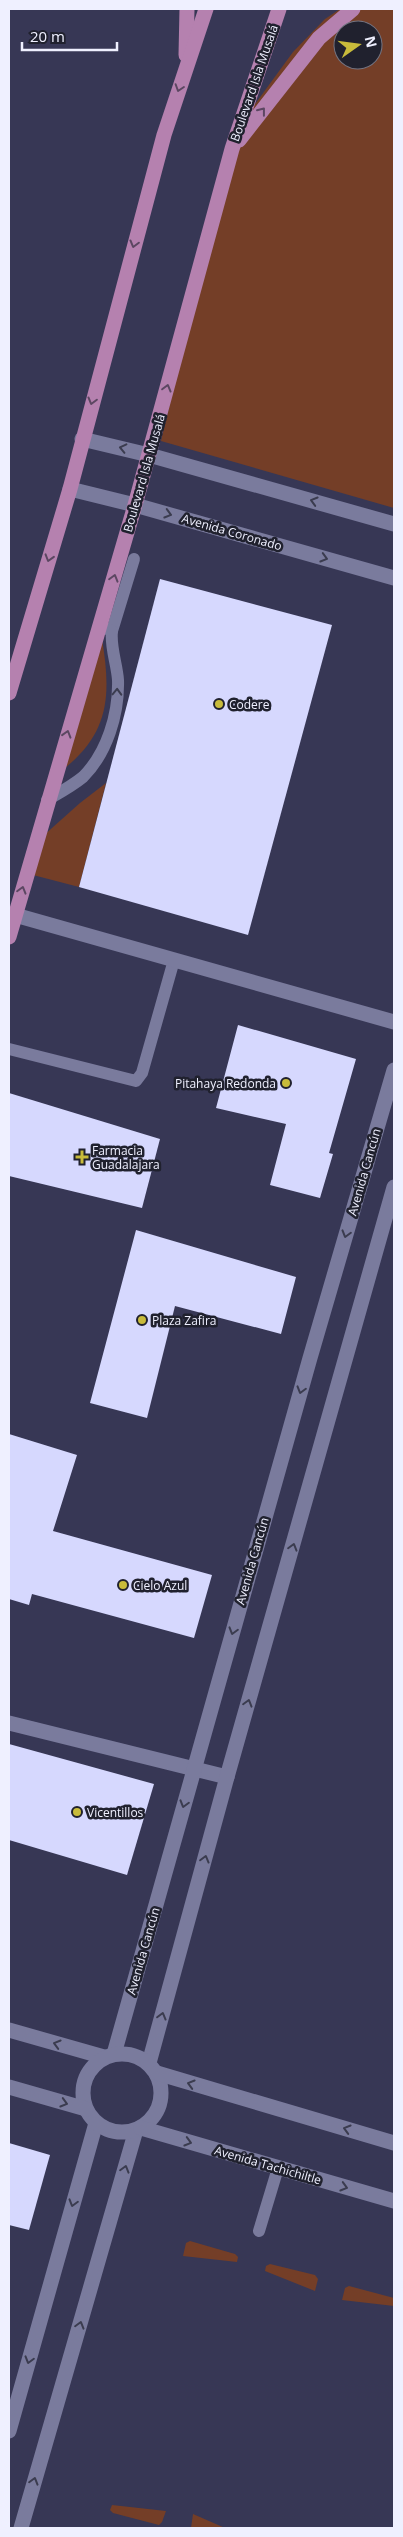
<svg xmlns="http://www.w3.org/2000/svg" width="403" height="2537" font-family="'Open Sans',sans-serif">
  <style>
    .green { fill: #743e27; fill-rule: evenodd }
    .building { fill: #d6d8fe }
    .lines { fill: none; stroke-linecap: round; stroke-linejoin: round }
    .service { stroke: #7a7b9d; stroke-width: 12 }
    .minor { stroke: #7a7b9d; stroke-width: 15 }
    .tertiary { stroke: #7a7b9d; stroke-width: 15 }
    .primary { stroke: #b581af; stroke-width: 15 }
    .oneway { stroke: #5c4762 }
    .oneway2 { stroke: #3b3c4f }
    .poi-dot { fill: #c8bb3b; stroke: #20212e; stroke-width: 2 }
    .labels { text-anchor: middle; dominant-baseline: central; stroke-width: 5; stroke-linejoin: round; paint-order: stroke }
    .street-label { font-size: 12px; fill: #eff0ff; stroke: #20212e }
    .poi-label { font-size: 12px; fill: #eff0ff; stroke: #20212e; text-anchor: start }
  </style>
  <rect width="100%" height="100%" fill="#373755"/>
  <g class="green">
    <path d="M 340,9 L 394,9 L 394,508 L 161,441 L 227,164 L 247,115 L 293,52 L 325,19 ZM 343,30 L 373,30 L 373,60 L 343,60 Z"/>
    <path d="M 102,639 C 111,694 110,731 65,768 Z"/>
    <polygon points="106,783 79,887 33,875 43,836 80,803"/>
    <polygon points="190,2241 235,2254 238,2257 237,2262 183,2256 186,2243"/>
    <polygon points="270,2264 315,2275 318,2279 315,2291 265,2271 266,2266"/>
    <polygon points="349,2286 394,2298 394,2306 342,2300 345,2288"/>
    <polygon points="112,2505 166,2511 162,2522 159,2525 113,2513 110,2510"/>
    <polygon points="193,2514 225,2528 191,2528"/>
  </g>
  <g class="building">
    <polygon points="160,579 332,625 248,935 79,887"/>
    <polygon points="238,1025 356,1059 329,1153 333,1154 320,1198 270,1185 286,1124 216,1108"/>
    <polygon points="9,1093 160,1139 142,1208 9,1176"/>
    <polygon points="136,1230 296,1277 281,1334 175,1306 147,1418 90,1403"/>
    <polygon points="9,1434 77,1455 53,1531 212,1575 194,1638 32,1594 29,1605 9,1599"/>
    <polygon points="9,1744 154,1784 127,1875 9,1840"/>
    <polygon points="9,2143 50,2155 29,2230 9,2225"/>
  </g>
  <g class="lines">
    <g class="service">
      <polyline points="112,631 134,559"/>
      <path d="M 47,800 C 59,793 72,786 83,777 C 107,753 119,714 118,680 C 117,664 110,647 112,631 L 99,626"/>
      <polyline points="9,1049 136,1081 142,1073 174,960"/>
      <polyline points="259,2231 278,2168"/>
    </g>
    <g class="minor">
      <polyline points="82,439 149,455 394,524"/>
      <polyline points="70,489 135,505 394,578"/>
      <polyline points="15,915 394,1022"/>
      <polyline points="9,1723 227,1777"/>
      <polyline points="114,2054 310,1358 394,1070"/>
      <polyline points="149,2063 227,1777 394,1187"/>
      <polyline points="9,2431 96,2123"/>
      <polyline points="21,2528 136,2130"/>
    </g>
    <g class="tertiary">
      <polyline points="9,2030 104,2057"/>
      <circle cx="122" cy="2093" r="39"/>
      <polyline points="157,2073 394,2143"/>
      <polyline points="9,2087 86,2109"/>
      <polyline points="141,2128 394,2201"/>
    </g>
    <g class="primary">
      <polyline points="186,55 187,9"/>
      <polyline points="239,140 319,38 353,9"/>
      <polyline points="9,693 70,489 164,135 206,9"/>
      <polyline points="9,937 135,505 232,149 279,9"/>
    </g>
  </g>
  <defs><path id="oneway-chevron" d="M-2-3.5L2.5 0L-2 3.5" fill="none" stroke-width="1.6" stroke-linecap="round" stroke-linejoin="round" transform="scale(1.25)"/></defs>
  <g class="oneway">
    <use href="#oneway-chevron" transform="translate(179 88) rotate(108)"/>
    <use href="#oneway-chevron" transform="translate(262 111) rotate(-52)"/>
    <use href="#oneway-chevron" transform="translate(134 244) rotate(105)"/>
    <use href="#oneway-chevron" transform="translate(167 388) rotate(-75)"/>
    <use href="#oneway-chevron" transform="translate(92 401) rotate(105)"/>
    <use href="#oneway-chevron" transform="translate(49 558) rotate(107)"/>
    <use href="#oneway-chevron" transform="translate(114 578) rotate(-74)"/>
    <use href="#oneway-chevron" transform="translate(67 734) rotate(-73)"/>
    <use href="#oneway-chevron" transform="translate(22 890) rotate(-74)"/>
  </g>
  <g class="oneway2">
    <use href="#oneway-chevron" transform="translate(123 448) rotate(-167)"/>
    <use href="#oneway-chevron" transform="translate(314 501) rotate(-164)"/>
    <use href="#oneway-chevron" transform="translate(168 514) rotate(16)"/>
    <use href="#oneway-chevron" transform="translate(324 558) rotate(16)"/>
    <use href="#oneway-chevron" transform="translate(117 692) rotate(-88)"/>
    <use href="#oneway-chevron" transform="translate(346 1234) rotate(106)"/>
    <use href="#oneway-chevron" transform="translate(301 1390) rotate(106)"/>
    <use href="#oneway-chevron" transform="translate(293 1547) rotate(-74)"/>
    <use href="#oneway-chevron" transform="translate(233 1631) rotate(106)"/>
    <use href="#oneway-chevron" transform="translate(248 1703) rotate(-74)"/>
    <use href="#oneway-chevron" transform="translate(184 1804) rotate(106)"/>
    <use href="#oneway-chevron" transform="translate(205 1859) rotate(-75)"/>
    <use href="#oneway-chevron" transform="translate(162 2016) rotate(-75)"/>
    <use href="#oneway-chevron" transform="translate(57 2044) rotate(-164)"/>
    <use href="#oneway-chevron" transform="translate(191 2084) rotate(-164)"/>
    <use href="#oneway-chevron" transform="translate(64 2103) rotate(16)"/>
    <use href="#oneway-chevron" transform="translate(347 2129) rotate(-164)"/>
    <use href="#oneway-chevron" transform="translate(188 2142) rotate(16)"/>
    <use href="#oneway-chevron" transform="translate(125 2169) rotate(-74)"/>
    <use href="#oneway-chevron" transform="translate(344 2187) rotate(16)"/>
    <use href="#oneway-chevron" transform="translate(73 2203) rotate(106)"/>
    <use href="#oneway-chevron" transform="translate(80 2325) rotate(-74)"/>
    <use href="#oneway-chevron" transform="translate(29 2360) rotate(106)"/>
    <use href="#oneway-chevron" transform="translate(34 2481) rotate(-74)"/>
  </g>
  <g class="poi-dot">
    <circle cx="219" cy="704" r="5"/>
    <circle cx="286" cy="1083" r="5"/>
    <path d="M79.5 1149.5h5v5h5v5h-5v5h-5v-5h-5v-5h5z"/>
    <circle cx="142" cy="1320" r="5"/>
    <circle cx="123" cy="1585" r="5"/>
    <circle cx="77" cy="1812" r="5"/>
  </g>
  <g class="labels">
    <g class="street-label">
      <text transform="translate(254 83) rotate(-71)">Boulevard Isla Musalá</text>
      <text transform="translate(144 473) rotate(-74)">Boulevard Isla Musalá</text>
      <text transform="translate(232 532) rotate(16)">Avenida Coronado</text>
      <text transform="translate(364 1172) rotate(-74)">Avenida Cancún</text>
      <text transform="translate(252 1561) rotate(-74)">Avenida Cancún</text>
      <text transform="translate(143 1951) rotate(-74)">Avenida Cancún</text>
      <text transform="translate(268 2165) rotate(16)">Avenida Tachichiltle</text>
    </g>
    <g class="poi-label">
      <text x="229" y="704">Codere</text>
      <text x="276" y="1083" text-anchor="end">Pitahaya Redonda</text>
      <text x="92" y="1150">Farmacia<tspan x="92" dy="14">Guadalajara</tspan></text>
      <text x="152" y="1320">Plaza Zafira</text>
      <text x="133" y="1585">Cielo Azul</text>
      <text x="87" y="1812">Vicentillos</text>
    </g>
  </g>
  <rect width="403" height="2537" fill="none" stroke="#eff0ff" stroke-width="20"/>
  <g transform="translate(358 45) rotate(76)"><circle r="24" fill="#20212e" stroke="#737482"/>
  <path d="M0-4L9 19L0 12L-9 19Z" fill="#c8bb3b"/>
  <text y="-8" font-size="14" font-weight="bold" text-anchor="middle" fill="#eff0ff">N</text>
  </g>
  <path d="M22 42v8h95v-8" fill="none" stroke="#eff0ff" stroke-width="2.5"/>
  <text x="30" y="42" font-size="15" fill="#eff0ff" stroke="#20212e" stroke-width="4" paint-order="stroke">20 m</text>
</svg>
